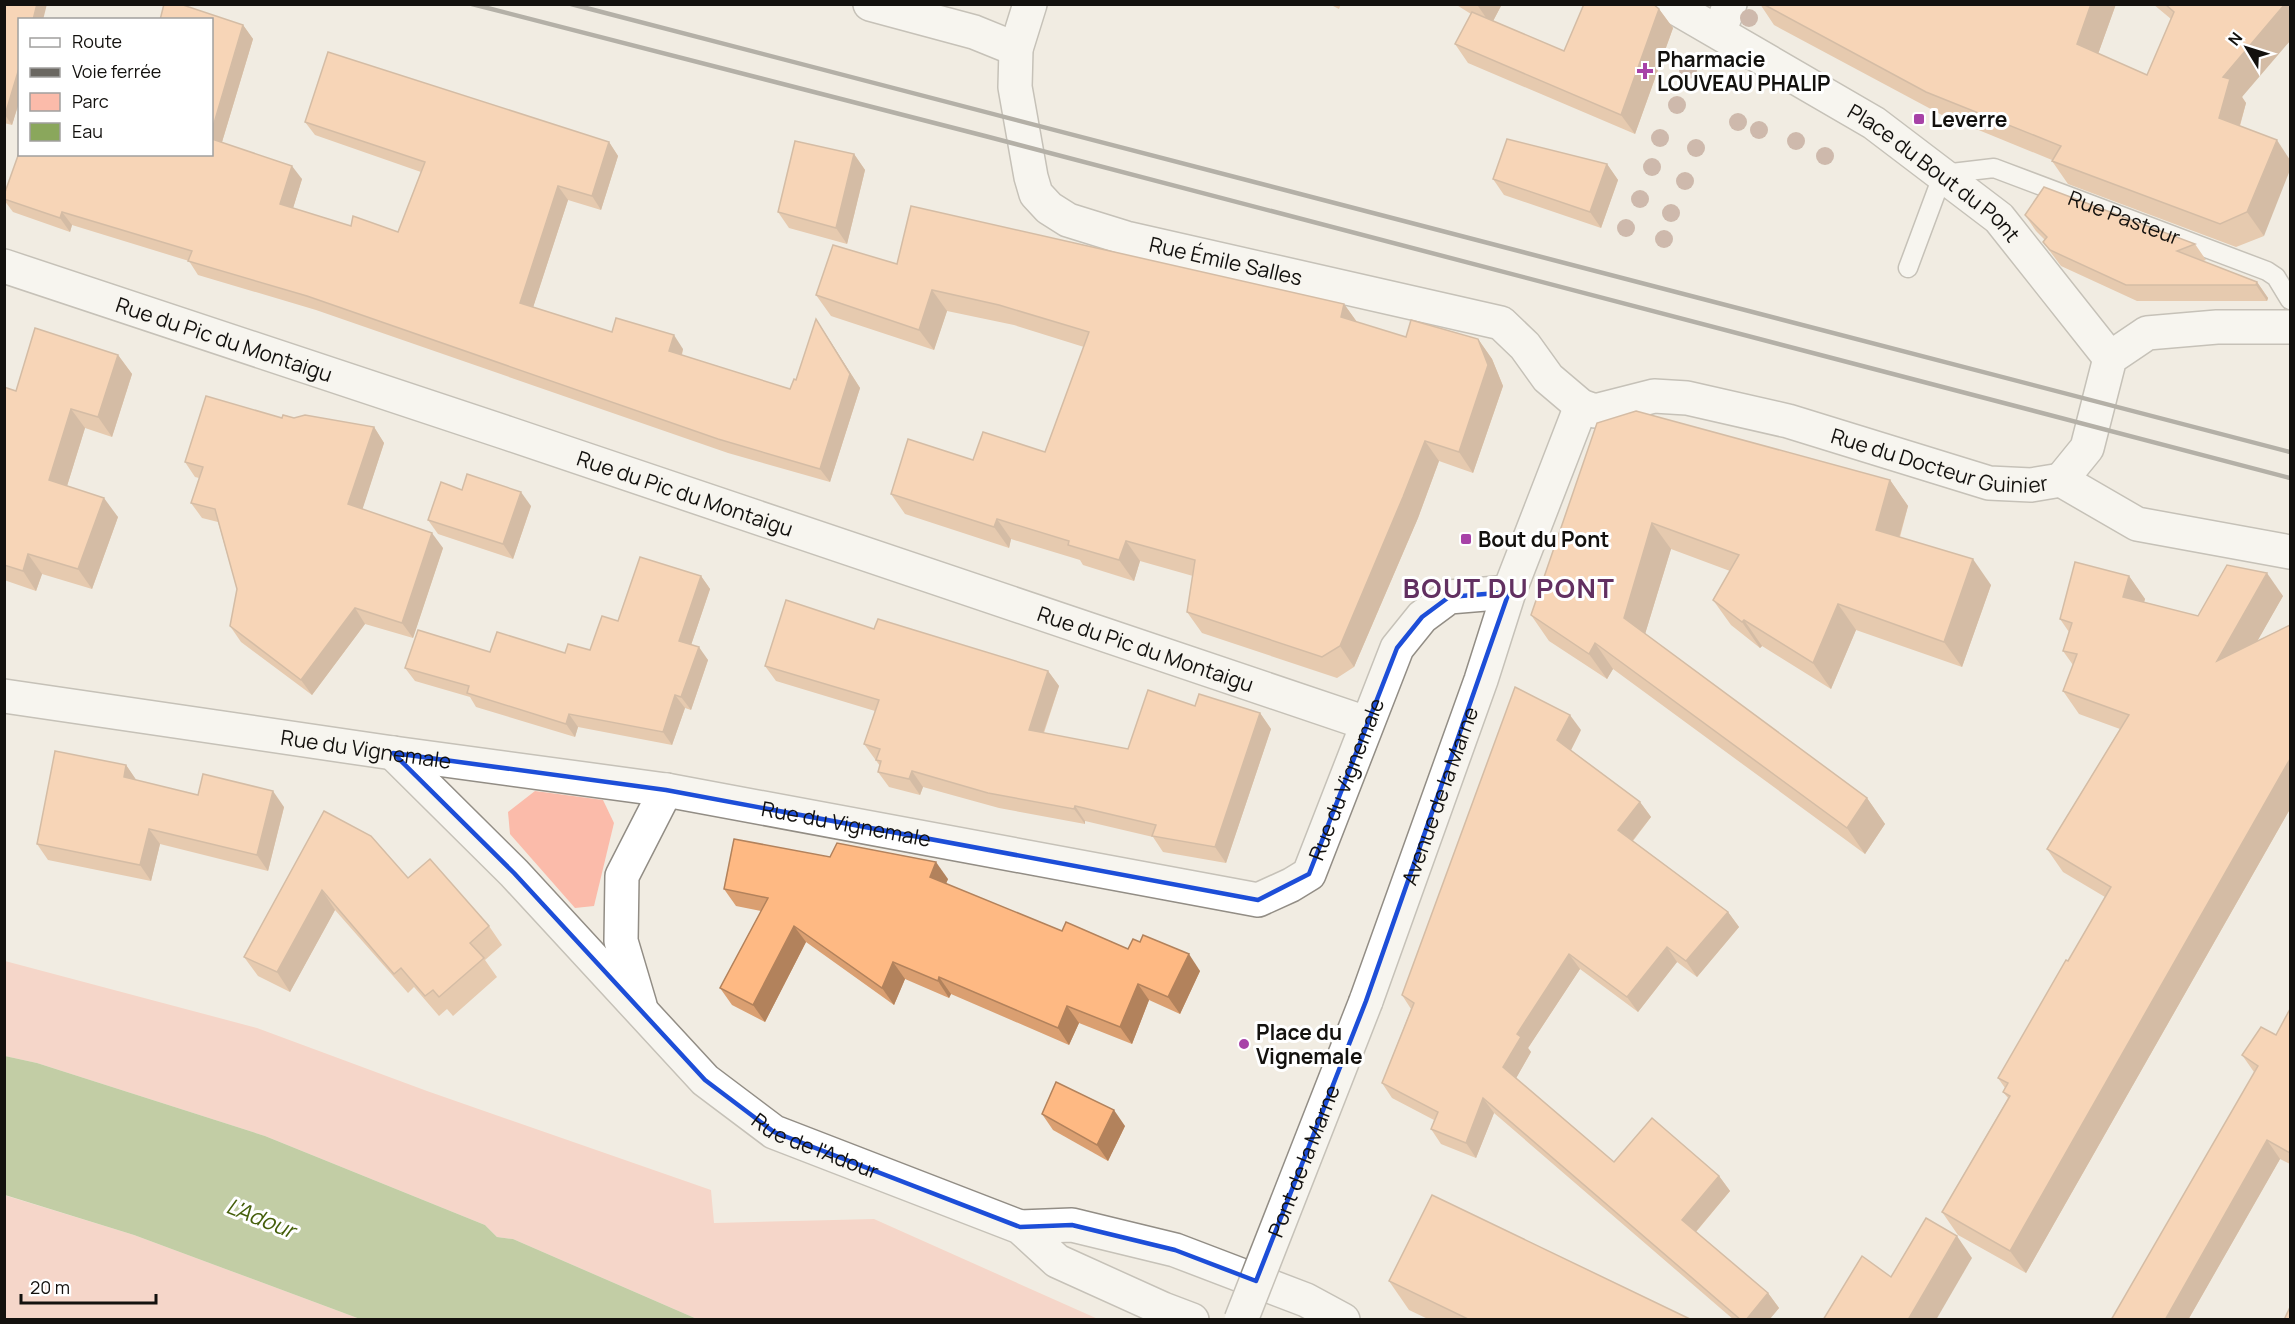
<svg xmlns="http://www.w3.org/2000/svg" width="2295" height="1324" font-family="Manrope,sans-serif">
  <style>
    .green { fill: #fbbbaa }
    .water { fill: #8aa75c }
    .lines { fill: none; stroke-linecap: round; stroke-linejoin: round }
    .service-casing { stroke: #928d85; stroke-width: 21 }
    .minor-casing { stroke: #928d85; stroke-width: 36 }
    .tertiary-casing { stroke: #928d85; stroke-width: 36 }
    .service { stroke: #fff; stroke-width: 18 }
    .minor { stroke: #fff; stroke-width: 33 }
    .tertiary { stroke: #fff; stroke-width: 33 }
    .rail { stroke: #6a6761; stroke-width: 4.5 }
    .tertiary-bridge-casing { stroke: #928d85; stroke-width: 36; stroke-linecap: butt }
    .tertiary-bridge { stroke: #fff; stroke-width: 33 }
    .tree { fill: #a47a6a }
    .wall { fill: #da9f71 }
    .shaded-wall { fill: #b2825c }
    .building { fill: #feb983; stroke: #b2825c; stroke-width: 1.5 }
    .marked { fill: none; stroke: #1d4ed8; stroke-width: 4.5; stroke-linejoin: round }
    .poi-dot { fill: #a742a7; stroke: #fff; stroke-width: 2 }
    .labels { text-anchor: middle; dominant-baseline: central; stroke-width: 6; stroke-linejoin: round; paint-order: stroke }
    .poi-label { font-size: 21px; font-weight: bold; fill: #13110e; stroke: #fff; text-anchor: start }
    .street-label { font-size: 21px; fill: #13110e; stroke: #fff }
    .water-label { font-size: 22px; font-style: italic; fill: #455f0b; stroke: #fff }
    .district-label { font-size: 27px; font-weight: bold; letter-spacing: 1.5px; fill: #623061; stroke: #fff }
  </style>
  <rect width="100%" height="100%" fill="#f1ece2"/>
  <g class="green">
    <polygon points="535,791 603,800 614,823 594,906 575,908 510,834 508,812"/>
    <polygon points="5,961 257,1028 427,1091 711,1190 714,1223 874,1219 1098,1319 697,1319 513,1239 497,1237 485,1225 265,1136 37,1063 5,1056"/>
    <polygon points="4,1195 134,1235 360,1319 5,1319"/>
  </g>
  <polygon class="water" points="5,1056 37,1063 265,1136 485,1225 497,1237 513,1239 697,1319 360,1319 134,1235 5,1195"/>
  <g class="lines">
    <defs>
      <g id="service">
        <path id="s1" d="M 1908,268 L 1943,174 L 1994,168 L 2267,271 L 2276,277 L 2290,300"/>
      </g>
      <g id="minor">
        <polyline points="870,4 974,32 1016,49"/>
        <path id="s2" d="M 1669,4 L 1874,123 L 1999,218 L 2110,358"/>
        <polyline points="1719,32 1730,4"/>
        <path id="s3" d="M 4,266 L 507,433 L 1366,723"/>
        <path id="s4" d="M 4,696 L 393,753 L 666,790 L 1258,900 L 1291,885 L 1309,874 L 1397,648 L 1422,617 L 1449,597 L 1509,592"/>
        <path id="s5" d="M 393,753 L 514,873 L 705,1080 L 774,1132 L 1020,1227 L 1057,1261 L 1163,1309 L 1192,1320"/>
        <polyline points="640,1005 621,941 622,876 666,790"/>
        <polyline points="1020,1227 1072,1225 1175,1250 1306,1300 1343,1320"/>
      </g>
      <g id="tertiary">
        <path id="s6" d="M 1030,4 L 1016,49 L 1015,87 L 1031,177 L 1036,194 L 1049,208 L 1068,220 L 1126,238 L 1501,323 L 1525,346 L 1548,378 L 1581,406 L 1595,411 L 1654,396 L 1687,398 L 1788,421 L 1989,483 L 2031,485 L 2061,480 L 2137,524 L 2290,552"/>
        <polyline points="2061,480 2087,448 2110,358 2147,333 2217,327 2290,327"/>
        <path id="s7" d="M 1366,1001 L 1481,680 L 1509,592 L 1581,406"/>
      </g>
    </defs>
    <use href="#service" class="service-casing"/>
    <use href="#minor" class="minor-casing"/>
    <use href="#tertiary" class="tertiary-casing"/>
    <use href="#service" class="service"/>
    <use href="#minor" class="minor"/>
    <use href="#tertiary" class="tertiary"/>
    <g class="rail">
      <polyline points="472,4 985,136 2290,478"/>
      <polyline points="571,4 2290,452"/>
    </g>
    <defs>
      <g id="tertiary-bridge">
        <path id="s8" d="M 1241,1320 L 1366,1001"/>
      </g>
    </defs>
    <use href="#tertiary-bridge" class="tertiary-bridge-casing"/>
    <use href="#tertiary-bridge" class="tertiary-bridge"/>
  </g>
  <g class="tree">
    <circle cx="1749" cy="18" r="9"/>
    <circle cx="1688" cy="70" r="9"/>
    <circle cx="1677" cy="105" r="9"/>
    <circle cx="1738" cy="122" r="9"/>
    <circle cx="1759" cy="130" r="9"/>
    <circle cx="1660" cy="138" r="9"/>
    <circle cx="1796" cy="141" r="9"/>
    <circle cx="1696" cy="148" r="9"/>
    <circle cx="1825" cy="156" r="9"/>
    <circle cx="1652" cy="167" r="9"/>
    <circle cx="1685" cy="181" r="9"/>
    <circle cx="1640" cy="199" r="9"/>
    <circle cx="1671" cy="213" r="9"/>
    <circle cx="1626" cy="228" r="9"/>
    <circle cx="1664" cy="239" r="9"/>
  </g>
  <g class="wall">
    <polygon points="4,4 20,20 20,99 12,125 4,123"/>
    <polygon points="1329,4 1341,4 1339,9"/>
    <polygon points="1455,4 1502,4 1493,21 1564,51 1659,9 1673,28 1635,134 1468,63 1455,44 1471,14"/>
    <polygon points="1760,4 2116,4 2098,54 2147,75 2171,19 2153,4 2290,4 2242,97 2246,103 2240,126 2264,236 2236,247 2068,184 2052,161 2052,160 1942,115 1774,25"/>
    <polygon points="243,25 253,39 222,142 302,179 293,208 351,226 398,232 421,172 315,135 305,122 609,142 618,156 601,210 568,200 533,307 612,332 683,349 682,355 790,389 825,333 860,388 830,482 728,453 316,310 198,275 189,261 72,225 70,232 13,212 4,200 4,195 212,154"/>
    <polygon points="854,154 865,170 847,244 789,228 778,212"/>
    <polygon points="1607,164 1618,180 1601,228 1504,195 1493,179"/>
    <polygon points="2025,215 2195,244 2206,260 2203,261 2257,282 2268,298 2267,301 2137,301 2061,266 2043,242 2045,240 2036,231"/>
    <polygon points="897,264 1344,304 1357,322 1406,337 1478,339 1492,359 1503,386 1473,473 1439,461 1418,518 1354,667 1337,678 1202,633 1187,612 1193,576 1140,561 1134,581 1083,565 1080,560 1011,539 1009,548 905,514 891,494 973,460 1045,452 1084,347 1014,325 947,311 934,350 831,316 816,295"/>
    <polygon points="118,355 132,374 112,437 85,428 67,486 118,517 92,589 42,574 36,591 4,580 4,387 16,391"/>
    <polygon points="282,418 294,418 374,427 384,443 362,509 443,548 413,638 365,624 312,695 241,642 230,626 237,589 218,522 202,518 191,503 199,478 195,477 185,462"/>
    <polygon points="1597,423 1890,480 1908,506 1900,537 1991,585 1962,667 1856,630 1831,689 1762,646 1760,648 1731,625 1713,600 1730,571 1671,549 1645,634 1867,798 1885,824 1865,854 1613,669 1607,679 1549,641 1531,615"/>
    <polygon points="462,490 531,506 513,559 438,534 428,520"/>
    <polygon points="701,576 710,589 691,645 708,660 691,710 685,708 672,745 578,727 575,737 476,707 470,697 415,681 405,668 490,652 565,653 590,650 618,621"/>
    <polygon points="2129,576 2145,599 2144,602 2198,616 2283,596 2257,641 2290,625 2290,809 2026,1273 1958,1235 1942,1212 2008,1098 2003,1092 2005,1088 1998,1078 2068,961 2105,897 2063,872 2047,849 2120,729 2079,714 2063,691 2073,665 2063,651 2069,632 2060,619"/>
    <polygon points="874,629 1048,671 1059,686 1044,733 1128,749 1195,706 1260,713 1271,729 1226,863 1163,852 1153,837 1085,821 1085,824 999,808 923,787 920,795 889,787 878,772 880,766 864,744 875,711 776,681 765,666"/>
    <polygon points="1581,730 1571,750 1640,802 1651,817 1633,841 1728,912 1739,927 1697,977 1677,962 1638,1012 1580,969 1528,1048 1531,1052 1516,1078 1614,1162 1719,1176 1730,1191 1696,1232 1768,1293 1779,1308 1769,1320 1734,1320 1494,1113 1476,1158 1441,1144 1431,1129 1434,1120 1392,1098 1382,1083 1411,1009 1402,995"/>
    <polygon points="126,765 136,780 198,795 284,807 268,871 160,844 151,881 48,860 37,844"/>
    <polygon points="324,811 408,878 489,926 502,945 485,960 497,977 453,1016 447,1009 439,1016 414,987 408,993 335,910 290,992 258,976 244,957"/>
    <polygon points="948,879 946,884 1062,931 1128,949 1200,971 1180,1014 1149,1000 1132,1044 1079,1023 1069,1045 951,994 949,998 905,979 894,1005 806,942 765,1022 732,1005 720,988 761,911 736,906 724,889"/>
    <polygon points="2290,1009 2290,1164 2280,1159 2188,1320 2254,1072 2242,1055 2276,1035"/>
    <polygon points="1042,1114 1125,1126 1108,1161 1053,1130"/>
    <polygon points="1389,1281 1692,1320 1430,1320 1409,1310"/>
  </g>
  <g class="shaded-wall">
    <polygon points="37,4 47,4 43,20 33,20"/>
    <polygon points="1478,4 1502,4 1491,25 1478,6"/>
    <polygon points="2091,4 2116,4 2093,68 2077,44"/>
    <polygon points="2285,4 2290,4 2290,41 2242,97 2246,103 2235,142 2219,118 2223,77"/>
    <polygon points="1659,9 1673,28 1635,134 1621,115"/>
    <polygon points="243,25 253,39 219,152 212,142 212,130"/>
    <polygon points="20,65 20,99 12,125 5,115"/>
    <polygon points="2277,140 2290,160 2290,170 2264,236 2247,212"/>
    <polygon points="609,142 618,156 601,210 592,196"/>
    <polygon points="854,154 865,170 847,244 836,228"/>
    <polygon points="1607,164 1618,180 1601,228 1590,212"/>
    <polygon points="292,166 302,179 290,218 280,204"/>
    <polygon points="558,186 568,200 530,317 520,303"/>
    <polygon points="62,212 72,225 70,232 60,218"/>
    <polygon points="2257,282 2268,298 2267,301 2256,285"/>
    <polygon points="932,290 947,311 934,350 919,330"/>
    <polygon points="1344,304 1359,325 1341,317"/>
    <polygon points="816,319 860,388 830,482 820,469"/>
    <polygon points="674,335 683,349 679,364 669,351"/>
    <polygon points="1478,339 1492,359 1503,386 1473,473 1459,452"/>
    <polygon points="118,355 132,374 112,437 98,417"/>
    <polygon points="71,409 85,428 63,499 49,480"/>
    <polygon points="374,427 384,443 359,520 348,504"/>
    <polygon points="1425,441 1439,461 1418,518 1354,667 1340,646"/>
    <polygon points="1890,480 1908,506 1894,555 1876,530"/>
    <polygon points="521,492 531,506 513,559 503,544"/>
    <polygon points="104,498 118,517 92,589 78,569"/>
    <polygon points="997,519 1011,539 1009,548 994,527"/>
    <polygon points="1652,523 1671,549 1642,644 1624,618"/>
    <polygon points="432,533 443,548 413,638 402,623"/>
    <polygon points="1126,541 1140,561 1134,581 1119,560"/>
    <polygon points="28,554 42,574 36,591 23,571"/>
    <polygon points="1973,559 1991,585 1962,667 1944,642"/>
    <polygon points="2267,573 2283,596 2233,684 2217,661"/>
    <polygon points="701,576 710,589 688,654 679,641"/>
    <polygon points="2129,576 2145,599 2139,620 2123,597"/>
    <polygon points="1838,604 1856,630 1831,689 1813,663"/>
    <polygon points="355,608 365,624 312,695 301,680"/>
    <polygon points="1744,620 1762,646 1760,648 1742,622"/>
    <polygon points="1595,643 1613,669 1607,679 1589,654"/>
    <polygon points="699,647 708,660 691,710 681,697"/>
    <polygon points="1048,671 1059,686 1039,745 1029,730"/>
    <polygon points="675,695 685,708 672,745 663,732"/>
    <polygon points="1260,713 1271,729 1226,863 1215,847"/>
    <polygon points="569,714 578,727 575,737 566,724"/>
    <polygon points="1570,715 1581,730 1568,756 1557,740"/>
    <polygon points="2290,759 2290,809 2026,1273 2010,1251"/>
    <polygon points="126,765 137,781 124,777"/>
    <polygon points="912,771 923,787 920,795 909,779"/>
    <polygon points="273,791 284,807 268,871 257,855"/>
    <polygon points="1867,798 1885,824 1865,854 1847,828"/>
    <polygon points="1640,802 1651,817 1629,845 1618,830"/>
    <polygon points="1075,806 1085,821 1085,824 1074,809"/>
    <polygon points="149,829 160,844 151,881 140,865"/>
    <polygon points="936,862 948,879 941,894 930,877"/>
    <polygon points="322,890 335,910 290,992 277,972"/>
    <polygon points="1728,912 1739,927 1697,977 1686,961"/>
    <polygon points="794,926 806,942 765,1022 753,1005"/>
    <polygon points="1667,947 1677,962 1638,1012 1627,997"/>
    <polygon points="1189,954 1200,971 1180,1014 1168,997"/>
    <polygon points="1569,954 1580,969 1528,1048 1531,1052 1514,1082 1503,1067 1517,1034"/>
    <polygon points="893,962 905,979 894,1005 882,988"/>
    <polygon points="939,977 951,994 949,998 938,981"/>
    <polygon points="1138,984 1149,1000 1132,1044 1120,1027"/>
    <polygon points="1067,1006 1079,1023 1069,1045 1058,1028"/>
    <polygon points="1483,1098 1494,1113 1476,1158 1466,1143"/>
    <polygon points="1114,1110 1125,1126 1108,1161 1097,1145"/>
    <polygon points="2267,1140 2280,1159 2188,1320 2165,1320"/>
    <polygon points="1719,1176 1730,1191 1693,1235 1682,1220"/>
    <polygon points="1957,1236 1972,1258 1936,1320 1908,1320"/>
    <polygon points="1768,1293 1779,1308 1769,1320 1746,1320"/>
  </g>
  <g class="building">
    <polygon points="4,4 37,4 33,20 20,20 20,65 5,115"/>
    <polygon points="164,4 180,4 243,25 212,130 212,20 160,20"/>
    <polygon points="1584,4 1653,4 1659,9 1621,115 1455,44 1472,12 1564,51"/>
    <polygon points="1763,4 2091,4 2077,44 2147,75 2174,12 2165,4 2285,4 2223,77 2230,79 2219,118 2277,140 2247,212 2220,224 2052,161 2061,146 1926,92"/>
    <polygon points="328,52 609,142 592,196 558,186 520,303 612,332 616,318 674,335 669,351 790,389 794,379 796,380 816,319 850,374 820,469 718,439 307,296 188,261 192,251 62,212 60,218 4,199 4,195 20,150 20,154 212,154 212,139 292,166 280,204 351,226 353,216 398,232 425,162 305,122"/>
    <polygon points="1507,139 1607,164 1590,212 1493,179"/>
    <polygon points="795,141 854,154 836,228 778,212"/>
    <polygon points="2044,187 2195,244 2177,251 2257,282 2256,285 2126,285 2050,250 2043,242 2047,237 2025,215"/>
    <polygon points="911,206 1344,304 1341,317 1406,337 1411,320 1478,339 1488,365 1459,452 1425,441 1403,497 1340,646 1322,657 1187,612 1195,560 1126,541 1119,560 1068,545 1069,541 997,519 994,527 891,494 908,439 973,460 983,432 1045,452 1089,332 999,305 932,290 919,330 816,295 833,245 897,264"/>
    <polygon points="35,328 118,355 98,417 71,409 49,480 104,498 78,569 28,554 23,571 4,565 4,387 16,391"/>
    <polygon points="206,396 282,418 283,415 294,418 305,415 374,427 348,504 432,533 402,623 355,608 301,680 230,626 237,589 215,509 191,503 203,467 185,462"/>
    <polygon points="1636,411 1890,480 1876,530 1973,559 1944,642 1838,604 1813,663 1744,620 1742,622 1713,600 1739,555 1652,523 1624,618 1867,798 1847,828 1595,643 1589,654 1531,615 1597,423"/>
    <polygon points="467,474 521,492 503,544 428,520 441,482 462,490"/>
    <polygon points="640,557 701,576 679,641 699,647 681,697 675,695 663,732 569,714 566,724 467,693 469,686 405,668 418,630 490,652 497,632 565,653 568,644 590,650 602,616 618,621"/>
    <polygon points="2075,562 2129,576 2123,597 2198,616 2227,565 2267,573 2217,661 2290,625 2290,759 2010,1251 1942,1212 2010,1096 2003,1092 2008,1083 1998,1078 2066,960 2068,961 2111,887 2047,849 2129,715 2063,691 2077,654 2063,651 2072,623 2060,619"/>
    <polygon points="786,600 874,629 878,619 1048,671 1029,730 1128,749 1148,690 1195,706 1199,694 1260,713 1215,847 1152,836 1156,825 1075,806 1074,809 988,793 912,771 909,779 878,772 881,761 876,760 880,749 864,744 879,700 765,666"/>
    <polygon points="1515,687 1570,715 1557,740 1640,802 1618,830 1728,912 1686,961 1667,947 1627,997 1569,954 1517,1034 1521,1037 1503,1067 1614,1162 1652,1118 1719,1176 1682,1220 1768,1293 1746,1320 1741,1320 1483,1098 1466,1143 1431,1129 1438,1112 1382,1083 1414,1003 1402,995"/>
    <polygon points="55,751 126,765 124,777 198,795 203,774 273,791 257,855 149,829 140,865 37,844"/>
    <polygon points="324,811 371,836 408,878 430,859 489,926 470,943 484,958 439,997 433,990 425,996 401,968 394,974 322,890 277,972 244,957"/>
    <polygon points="734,839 830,857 837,843 936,862 930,877 1062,931 1066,922 1128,949 1133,939 1140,942 1143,935 1189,954 1168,997 1138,984 1120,1027 1067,1006 1058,1028 939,977 938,981 893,962 882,988 794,926 753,1005 720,988 768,898 724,889"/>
    <polygon points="2290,1009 2290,1153 2267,1140 2165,1320 2111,1320 2258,1066 2242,1055 2261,1027 2276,1035"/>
    <polygon points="1056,1082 1114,1110 1097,1145 1042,1114"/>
    <polygon points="1432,1195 1692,1320 1470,1320 1389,1281"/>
    <polygon points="1926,1218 1957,1236 1908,1320 1823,1320 1862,1256 1891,1277"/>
    <polygon points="2290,1307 2290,1320 2284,1320"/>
  </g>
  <path d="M0 0H2295V1324H0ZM 1509,592 L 1366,1001 L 1256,1281 L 1175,1250 L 1072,1225 L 1020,1227 L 774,1132 L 705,1080 L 514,873 L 393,753 L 666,790 L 1258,900 L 1309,874 L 1397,648 L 1422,617 L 1449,597 Z" fill="#f1ece2" fill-opacity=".55" fill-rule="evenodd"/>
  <path class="marked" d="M 1509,592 L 1366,1001 L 1256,1281 L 1175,1250 L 1072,1225 L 1020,1227 L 774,1132 L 705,1080 L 514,873 L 393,753 L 666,790 L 1258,900 L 1309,874 L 1397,648 L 1422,617 L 1449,597 Z"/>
  <g class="poi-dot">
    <path d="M1642 62h6v6h6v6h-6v6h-6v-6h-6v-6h6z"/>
    <rect x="1913" y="113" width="12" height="12" rx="3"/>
    <rect x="1460" y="533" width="12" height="12" rx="3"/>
    <circle cx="1244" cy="1044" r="6"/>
  </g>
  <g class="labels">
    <g class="poi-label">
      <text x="1657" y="59">Pharmacie<tspan x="1657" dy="24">LOUVEAU PHALIP</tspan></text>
      <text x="1931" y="119">Leverre</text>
      <text x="1478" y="539">Bout du Pont</text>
      <text x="1256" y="1032">Place du<tspan x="1256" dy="24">Vignemale</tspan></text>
    </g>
    <g class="street-label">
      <text stroke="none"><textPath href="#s2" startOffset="315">Place du Bout du Pont</textPath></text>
      <text stroke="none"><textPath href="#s1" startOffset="291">Rue Pasteur</textPath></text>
      <text stroke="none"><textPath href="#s6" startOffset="399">Rue Émile Salles</textPath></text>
      <text stroke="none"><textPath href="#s3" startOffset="232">Rue du Pic du Montaigu</textPath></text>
      <text stroke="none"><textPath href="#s6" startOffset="1167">Rue du Docteur Guinier</textPath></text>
      <text stroke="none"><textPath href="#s3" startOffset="718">Rue du Pic du Montaigu</textPath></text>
      <text stroke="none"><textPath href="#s3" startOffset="1204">Rue du Pic du Montaigu</textPath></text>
      <text stroke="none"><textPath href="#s4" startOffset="366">Rue du Vignemale</textPath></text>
      <text stroke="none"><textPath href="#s4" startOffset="1430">Rue du Vignemale</textPath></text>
      <text stroke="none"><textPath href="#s7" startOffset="218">Avenue de la Marne</textPath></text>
      <text stroke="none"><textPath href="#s4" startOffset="852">Rue du Vignemale</textPath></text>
      <text stroke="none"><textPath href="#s5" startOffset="582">Rue de l'Adour</textPath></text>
      <text stroke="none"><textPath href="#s8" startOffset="171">Pont de la Marne</textPath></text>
    </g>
    <g class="water-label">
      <text transform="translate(261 1218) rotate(22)">L'Adour</text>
    </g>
    <g class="district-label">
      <text x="1509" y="587">BOUT DU PONT</text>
    </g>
  </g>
  <rect width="2295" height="1324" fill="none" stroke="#13110e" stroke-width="12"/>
  <rect x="18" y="18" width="195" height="138" fill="#ffffff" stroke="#a1a09f" stroke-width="1.5"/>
  <rect x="30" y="38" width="30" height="9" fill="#ffffff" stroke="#a1a09f" stroke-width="1.5"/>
  <text x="72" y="48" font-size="18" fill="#13110e">Route</text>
  <rect x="30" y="68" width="30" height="9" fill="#6a6761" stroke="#a1a09f" stroke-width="1.5"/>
  <text x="72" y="78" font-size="18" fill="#13110e">Voie ferrée</text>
  <rect x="30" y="93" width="30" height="18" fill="#fbbbaa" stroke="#a1a09f" stroke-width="1.5"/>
  <text x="72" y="108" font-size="18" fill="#13110e">Parc</text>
  <rect x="30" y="123" width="30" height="18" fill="#8aa75c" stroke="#a1a09f" stroke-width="1.5"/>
  <text x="72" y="138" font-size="18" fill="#13110e">Eau</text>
  <g transform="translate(2247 48) rotate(308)" stroke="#ffffff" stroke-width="4.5" paint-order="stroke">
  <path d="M0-4.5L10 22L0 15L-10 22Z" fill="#13110e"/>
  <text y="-9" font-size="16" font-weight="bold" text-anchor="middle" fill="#13110e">N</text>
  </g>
  <path d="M21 1294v9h135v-9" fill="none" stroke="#13110e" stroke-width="3"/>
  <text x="30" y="1294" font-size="18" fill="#13110e" stroke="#ffffff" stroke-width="4.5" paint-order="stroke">20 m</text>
</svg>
